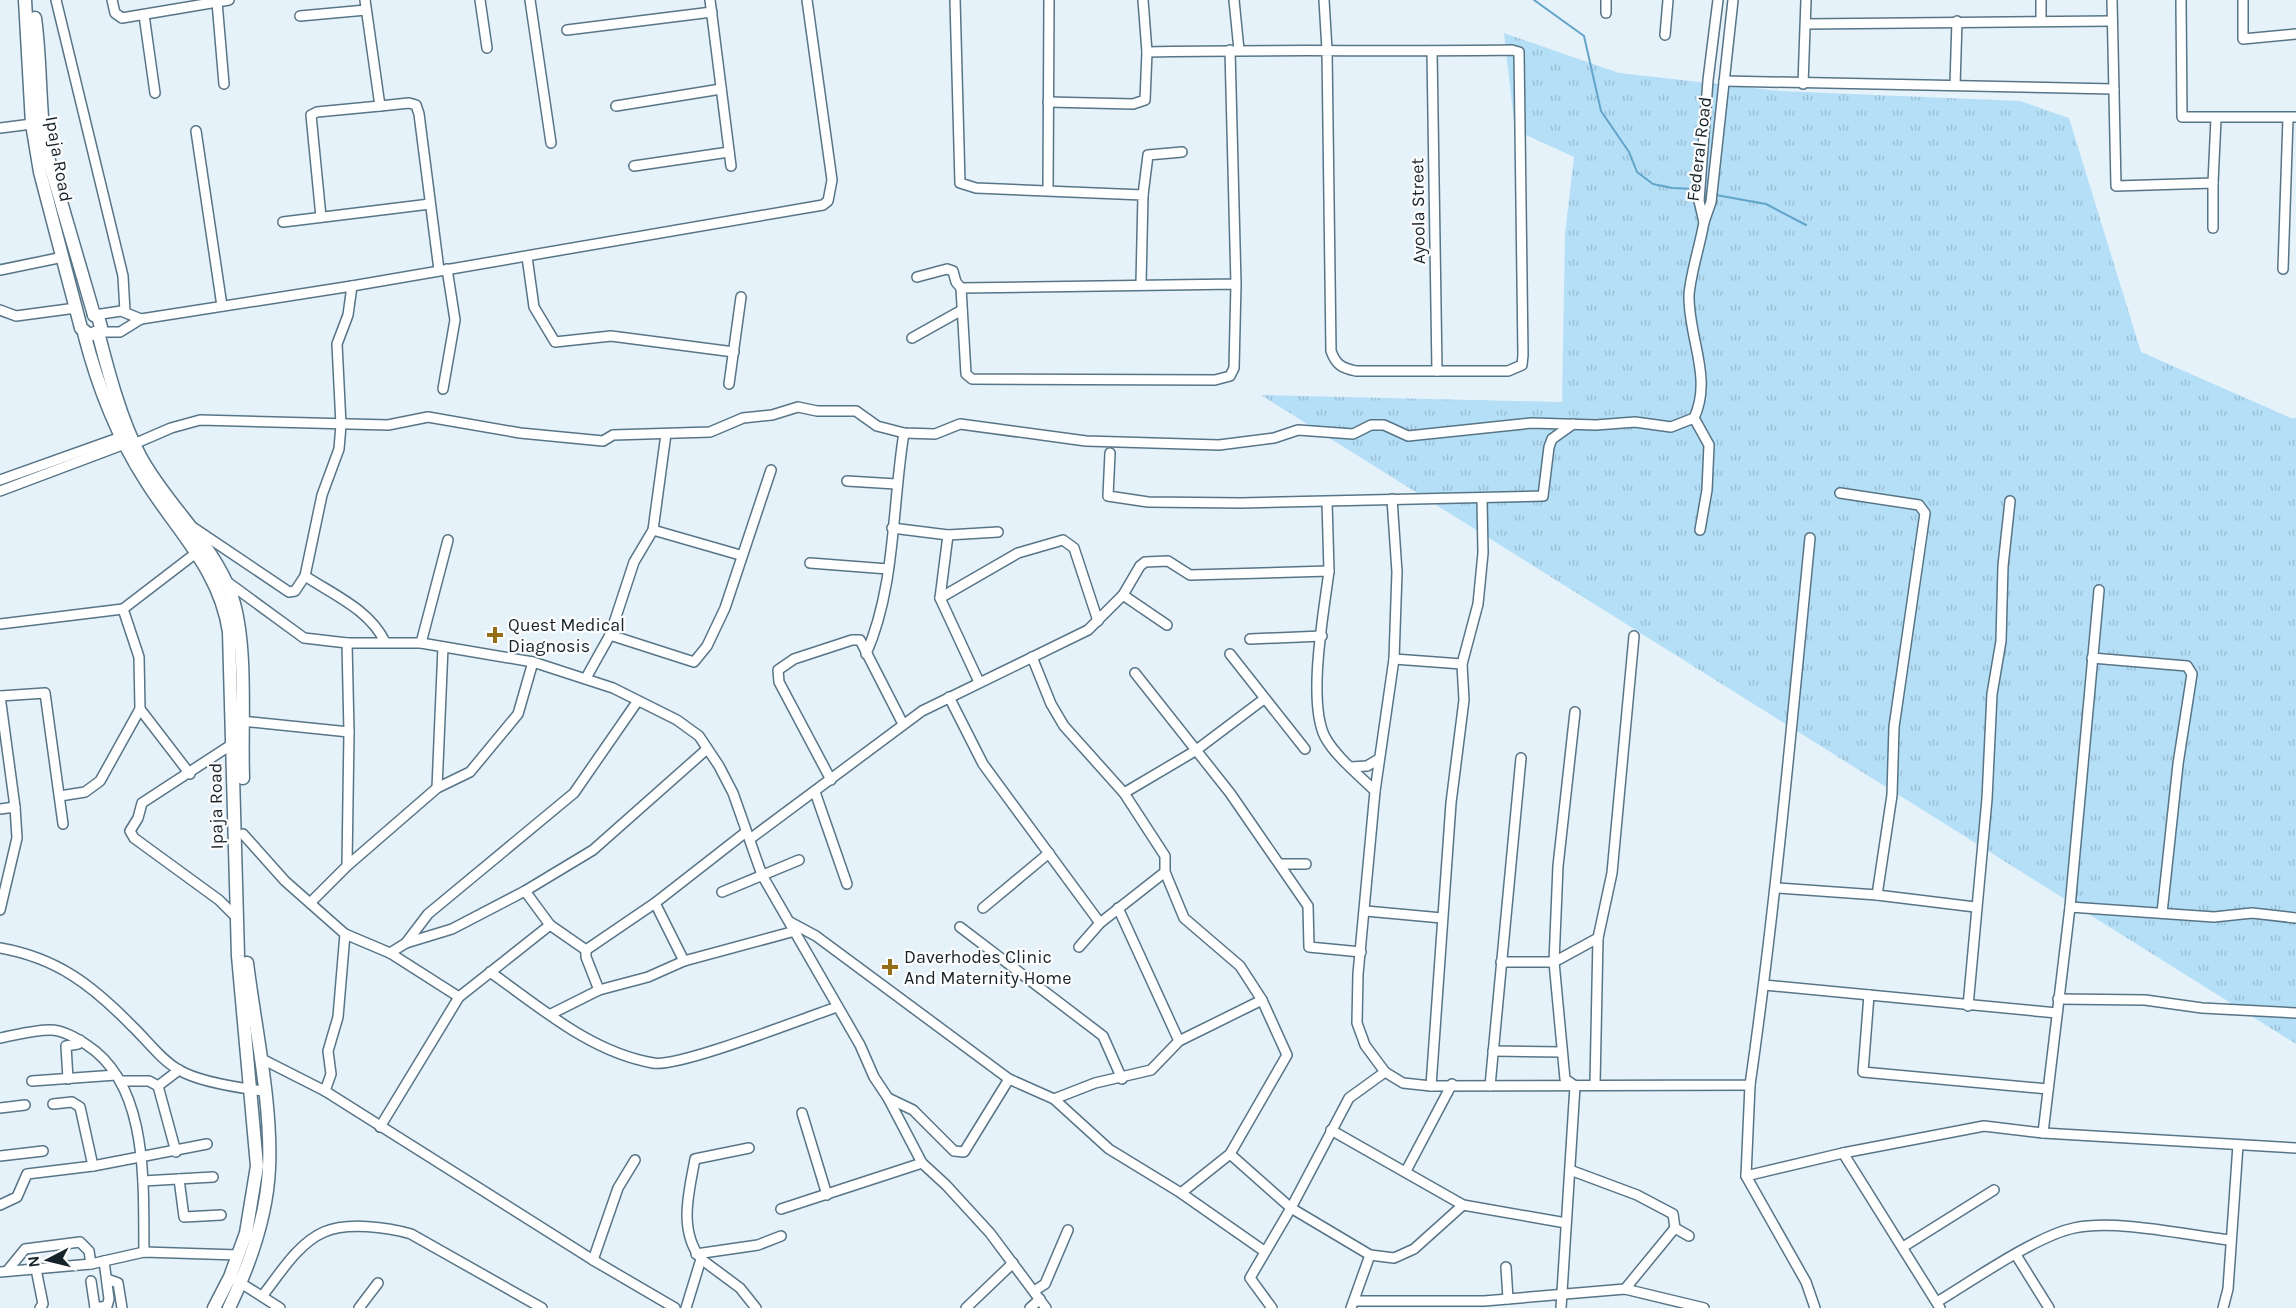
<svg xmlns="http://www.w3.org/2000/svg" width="2296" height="1308" font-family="Karla,sans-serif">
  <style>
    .grass { fill: url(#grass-tufts) }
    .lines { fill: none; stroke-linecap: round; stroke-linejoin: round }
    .stream { stroke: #62a4c9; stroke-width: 2 }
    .minor-casing { stroke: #577587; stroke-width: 12 }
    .major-casing { stroke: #577587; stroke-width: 15 }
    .minor { stroke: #fff; stroke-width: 9 }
    .major { stroke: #fff; stroke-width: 12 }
    .poi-dot { fill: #956e18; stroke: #fdfdfd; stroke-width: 2 }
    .labels { text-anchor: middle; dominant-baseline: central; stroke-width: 4.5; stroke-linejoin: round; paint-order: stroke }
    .street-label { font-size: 18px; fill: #16222a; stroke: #fdfdfd }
    .poi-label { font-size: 18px; fill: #16222a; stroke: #fdfdfd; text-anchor: start }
  </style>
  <defs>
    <pattern id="grass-tufts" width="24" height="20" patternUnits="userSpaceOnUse" patternTransform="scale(1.5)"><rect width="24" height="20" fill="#b5dff7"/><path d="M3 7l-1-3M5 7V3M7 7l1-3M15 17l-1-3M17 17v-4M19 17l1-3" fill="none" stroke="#9bbfd4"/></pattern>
  </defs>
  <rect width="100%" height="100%" fill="#e5f2fa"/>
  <polygon class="grass" points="1504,33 1619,73 1780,91 2020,101 2069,118 2141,352 2291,418 2296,418 2296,1044 1261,395 1562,402 1565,234 1574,157 1515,130"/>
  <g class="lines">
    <g class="stream">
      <polyline points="1534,0 1584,36 1601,111 1629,152 1637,172 1653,184 1672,188 1696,189"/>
      <polyline points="1716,195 1766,204 1806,225"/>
    </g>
    <defs>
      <g id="minor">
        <polyline points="56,0 123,276 125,312"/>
        <polyline points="112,0 115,13 122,18 229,0"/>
        <polyline points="365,0 380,106 409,103 416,105 419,114 439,270"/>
        <polyline points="480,0 487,48"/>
        <polyline points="530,0 551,143"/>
        <polyline points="710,0 731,166"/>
        <polyline points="955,0 960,183 976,188 1143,195 1141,283"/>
        <polyline points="1234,0 1239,50"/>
        <polyline points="1718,0 1708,80 1699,201 1704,222 1711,202 1733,0"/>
        <polyline points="2041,0 2041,21"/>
        <polyline points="2112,0 2116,186 2213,183 2216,119"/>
        <polyline points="2181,0 2182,117 2296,117"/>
        <polyline points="2243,0 2243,39 2296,34"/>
        <polyline points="217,2 224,84"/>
        <polyline points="1606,13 1606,0"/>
        <polyline points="144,15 155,93"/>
        <polyline points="300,16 366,10"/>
        <polyline points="1806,24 2112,21"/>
        <polyline points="567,30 712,12"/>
        <polyline points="1665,35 1668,0"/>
        <polyline points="1230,50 1236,284 1234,368 1230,376 1215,380 972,379 966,374 961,288 1236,284"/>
        <polyline points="1432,51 1437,371"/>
        <path d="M 1147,52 C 1269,49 1390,52 1512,50 L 1519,52 L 1523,355 L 1522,365 L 1508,371 L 1356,371 C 1342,368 1336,365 1331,351 L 1327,50 L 1324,0"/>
        <polyline points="1724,81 2114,89"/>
        <polyline points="1803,84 1806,0"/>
        <polyline points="1955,85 1957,21"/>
        <polyline points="1048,102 1133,104 1145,100 1147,52 1143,0"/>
        <polyline points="616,106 721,89"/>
        <polyline points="0,128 32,124"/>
        <polyline points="196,131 222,306"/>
        <polyline points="634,166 729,152"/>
        <polyline points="1048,189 1049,0"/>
        <polyline points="1143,195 1148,155 1182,152"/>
        <polyline points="321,217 311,115 317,112 380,106"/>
        <polyline points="283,222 430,204"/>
        <polyline points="2213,228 2213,183"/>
        <polyline points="527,257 534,307 555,342 611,336 734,352"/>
        <polyline points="2283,269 2288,118"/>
        <polyline points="0,270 63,257"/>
        <polyline points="917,277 947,269 953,271 956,282 961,288"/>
        <path d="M 352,286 L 348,315 L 337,344 L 341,425 L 339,449 L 322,495 L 305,576 C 334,595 370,610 385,642"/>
        <polyline points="0,310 16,316 76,308"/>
        <polyline points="95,315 121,311 141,319"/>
        <polyline points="98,332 120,332 141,319 352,286 823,205 828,201 832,180 807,0"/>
        <polyline points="912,338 962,310"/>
        <polyline points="729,384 741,297"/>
        <polyline points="443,389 455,320 447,269"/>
        <path d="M 1694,418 C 1713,378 1688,337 1689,295 C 1691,271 1700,246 1704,222"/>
        <polyline points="134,444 171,428 200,420 388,425 428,417 520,433 603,441 613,435 710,432 743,418 772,415 798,407 817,411 856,411 877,426 904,433 935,434 960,424 1086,441 1219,445 1274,438 1298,430 1353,434 1371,425 1384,425 1408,436 1532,423 1596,425 1635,422 1671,427 1694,418 1709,445 1707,490 1700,530"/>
        <polyline points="1110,453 1108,496 1148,502 1241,503 1543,496 1549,447 1552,439 1573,424"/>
        <polyline points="0,480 121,437"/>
        <polyline points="847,481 896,484"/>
        <polyline points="0,491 125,444"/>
        <polyline points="1840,493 1919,505 1925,513 1894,727 1892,795 1877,895"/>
        <polyline points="1327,502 1329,571"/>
        <polyline points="194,528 289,592 295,591 305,576"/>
        <polyline points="892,528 948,535 998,532"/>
        <polyline points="653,530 740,555"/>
        <polyline points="948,535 940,598 979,682"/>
        <polyline points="810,563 888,569"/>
        <polyline points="226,581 304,638 347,643 421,643 533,662 613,688 677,720 699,736 719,766 733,793 762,875 860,1045 874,1077 888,1098 922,1163 946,1185 990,1233 1046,1308"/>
        <polyline points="1123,595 1167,625"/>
        <polyline points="940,598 1018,553 1063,540 1074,548 1098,621"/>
        <polyline points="0,624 123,609 196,553"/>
        <polyline points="610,635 694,662 707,646 725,608 771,470"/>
        <polyline points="1250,639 1322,636"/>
        <polyline points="421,643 448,540"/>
        <path d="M 866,654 C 896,586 892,505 904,433"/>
        <polyline points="1230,654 1305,749"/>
        <polyline points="1032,657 1051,704 1064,726 1124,793 1165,856 1165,872 1184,918 1240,966 1262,1000 1287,1055 1230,1154 1181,1193"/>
        <polyline points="2092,658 2187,666 2192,674 2178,764 2162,913"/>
        <polyline points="1394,659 1462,664"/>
        <polyline points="1135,673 1230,793 1308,906 1309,947 1361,952"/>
        <polyline points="586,678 610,635 634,562 653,530 666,434"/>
        <polyline points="0,696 15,807 17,838 0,910"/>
        <polyline points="0,696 45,693 63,824"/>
        <polyline points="949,697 983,764 1100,923"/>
        <polyline points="140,709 190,774"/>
        <polyline points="241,721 349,732"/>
        <polyline points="1351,767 1367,766 1379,759"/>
        <polyline points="831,780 779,682 778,670 794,659 852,640 860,640 903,724"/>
        <polyline points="437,788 443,647"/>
        <polyline points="1375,791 1394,659 1397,572 1392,499"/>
        <polyline points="815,792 847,884"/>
        <polyline points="1124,793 1195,751 1264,699"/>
        <polyline points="60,796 85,792 100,781 140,709 139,657 123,609"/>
        <polyline points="0,809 15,807"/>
        <polyline points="243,834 285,881 345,934 390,953 459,997"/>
        <path d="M 750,839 L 922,711 L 1088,630 L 1123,595 L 1140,566 L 1145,562 L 1168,561 L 1190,575 L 1329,571 C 1324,611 1307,702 1325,737 C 1336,757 1359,775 1375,791 L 1358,974 L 1357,1023 L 1365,1045 L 1385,1072 L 1403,1083 L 1431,1086 L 1750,1085 C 1776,903 1792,721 1810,538"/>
        <polyline points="1280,864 1306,864"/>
        <polyline points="347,866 437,788 470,772 518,714 533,662"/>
        <polyline points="1777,888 1877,895 1975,907"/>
        <polyline points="525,891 550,925 586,950"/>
        <polyline points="722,892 799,860"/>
        <polyline points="310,903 347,866 349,732 347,643"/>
        <polyline points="655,903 684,961"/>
        <polyline points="2070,907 2214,917 2252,913 2296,918"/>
        <polyline points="983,908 1049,853"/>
        <polyline points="1118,908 1179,1041"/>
        <polyline points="1366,911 1442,918"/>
        <polyline points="236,917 219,900 134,838 130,831 138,818 142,803 237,741"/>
        <polyline points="790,922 816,936 1009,1079 1054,1099 1109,1149 1181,1193 1264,1251"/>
        <polyline points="960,927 1103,1036 1122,1079"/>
        <polyline points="406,943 452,929 525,891 593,850 707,749"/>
        <polyline points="1079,947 1100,923 1165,872"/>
        <path d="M 0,948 C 57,958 92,985 132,1026 C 147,1040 161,1060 179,1070 C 199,1082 240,1088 264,1091"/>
        <polyline points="390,953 406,943 428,914 574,793 637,702"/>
        <polyline points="1501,962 1554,962 1598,938"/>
        <path d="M 490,972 C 540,1007 590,1052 653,1063 C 678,1068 804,1018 837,1007"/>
        <polyline points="1764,985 2057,1013"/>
        <polyline points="599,990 586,957 586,950 655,903 746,832"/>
        <polyline points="1869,995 1863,1072 2048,1089"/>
        <polyline points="2058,999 2145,1000 2202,1008 2296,1013"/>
        <polyline points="1968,1006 1987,799 1992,694 2001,641 2003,566 2010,501"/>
        <polyline points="551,1014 599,990 648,977 684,961 795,931"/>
        <path d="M 0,1038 C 16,1035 34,1030 50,1030 C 63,1030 76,1038 87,1045 C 150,1086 143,1187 144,1252"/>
        <polyline points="1493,1051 1562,1052"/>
        <polyline points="260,1058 325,1091 593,1260 675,1308"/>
        <polyline points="68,1079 66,1046 78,1044 80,1040"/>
        <polyline points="32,1081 116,1075"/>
        <polyline points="120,1081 149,1081 158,1086 176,1152"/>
        <polyline points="1595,1084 1598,938 1612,873 1634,636"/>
        <polyline points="158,1086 179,1070"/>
        <polyline points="1431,1086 1451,803 1464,700 1462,664 1478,604 1483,553 1482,498"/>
        <polyline points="1490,1086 1521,758"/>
        <polyline points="325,1091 331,1074 328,1051 338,1017 345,934"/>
        <polyline points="888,1098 913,1110 954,1151 964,1152 1009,1079"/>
        <polyline points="1054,1099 1095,1083 1151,1070 1179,1041 1262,1000"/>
        <polyline points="53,1104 72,1102 80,1107 93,1166"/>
        <polyline points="0,1108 25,1105"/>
        <polyline points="802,1113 827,1195"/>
        <polyline points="380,1127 459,997 550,925"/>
        <polyline points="1331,1130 1463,1205 1566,1223"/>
        <polyline points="2043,1133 2070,907 2099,590"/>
        <polyline points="1843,1153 1940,1308"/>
        <polyline points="1230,1154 1291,1208 1370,1255 1394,1258 1414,1249 1463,1205"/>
        <polyline points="0,1156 43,1151"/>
        <polyline points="1570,1170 1637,1195 1673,1214 1675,1228 1689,1236"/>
        <polyline points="1406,1171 1452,1084"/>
        <polyline points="1746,1176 1750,1085"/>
        <polyline points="179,1179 184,1217 221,1215"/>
        <polyline points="143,1181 213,1177"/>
        <polyline points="0,1205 17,1197 27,1174 93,1166 207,1144"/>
        <polyline points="781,1209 922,1163"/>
        <polyline points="1903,1247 1994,1190"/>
        <polyline points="696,1254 758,1245 781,1236"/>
        <polyline points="2016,1255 2049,1308"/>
        <polyline points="701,1259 740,1288 756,1308"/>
        <polyline points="593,1260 618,1188 635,1160"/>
        <polyline points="1506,1267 1508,1299"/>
        <polyline points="36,1269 43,1304 40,1308"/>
        <polyline points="7,1271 25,1249 80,1242 89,1251 91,1264"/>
        <polyline points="0,1272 91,1264 144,1252 238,1255"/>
        <polyline points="107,1279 118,1283 122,1308"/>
        <polyline points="236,1280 280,1308"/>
        <polyline points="91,1281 95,1308"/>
        <polyline points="1625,1289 1675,1228"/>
        <polyline points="1034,1291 1045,1284 1068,1230"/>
        <path d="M 263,1295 C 279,1275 298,1243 324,1232 C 347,1222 387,1227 411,1234 L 542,1308"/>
        <polyline points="1354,1301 1484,1301 1625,1289 1704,1308"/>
        <path d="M 1937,1302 C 1972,1281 2036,1236 2074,1228 C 2117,1219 2185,1235 2230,1240"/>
        <polyline points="95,1308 107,1306 109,1299 104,1261"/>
        <polyline points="359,1308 378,1283"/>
        <path d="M 686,1308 L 701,1259 C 678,1230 689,1192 695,1159 L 749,1148"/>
        <polyline points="966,1308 1013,1263"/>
        <polyline points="1030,1308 1040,1299"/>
        <polyline points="1272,1308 1250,1278 1291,1208 1349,1098 1385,1072"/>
        <polyline points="1351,1308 1370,1255"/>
        <polyline points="1561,1308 1575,1086 1565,1079 1554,962 1558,866 1575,712"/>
        <polyline points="1815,1308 1806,1282 1746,1176 1843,1153 1984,1126 2043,1133 2296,1148"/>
        <polyline points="2223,1308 2228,1289 2238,1145"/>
      </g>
      <g id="major">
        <polyline points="25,0 32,124 40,172 81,328 89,335 98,332 101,327 98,317 94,315"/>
        <path d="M 35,18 C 41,61 39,104 45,147 L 94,315"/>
        <path d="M 98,332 C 108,371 121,421 140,456 C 166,505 214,544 232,597 C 248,646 241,725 243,778"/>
        <path d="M 84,333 C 97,384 117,436 146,481 C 178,532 220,570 229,632 L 238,956 L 257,1166 L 246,1233 L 230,1277 L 214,1308"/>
        <path d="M 229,1308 C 250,1264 267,1217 269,1168 C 272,1103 255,1028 247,963"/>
      </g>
    </defs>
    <use href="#minor" class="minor-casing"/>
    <use href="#major" class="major-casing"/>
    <use href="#minor" class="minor"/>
    <use href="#major" class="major"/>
  </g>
  <g class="poi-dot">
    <path d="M492 626h6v6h6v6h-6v6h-6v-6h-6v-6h6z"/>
    <path d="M887 958h6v6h6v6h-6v6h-6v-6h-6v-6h6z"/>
  </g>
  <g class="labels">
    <g class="street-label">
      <text transform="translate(1699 149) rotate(-83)">Federal Road</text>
      <text transform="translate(59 159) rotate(80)">Ipaja Road</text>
      <text transform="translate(1418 211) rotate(-91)">Ayoola Street</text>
      <text transform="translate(216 806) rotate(-91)">Ipaja Road</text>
    </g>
    <g class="poi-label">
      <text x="508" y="625">Quest Medical<tspan x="508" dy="21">Diagnosis</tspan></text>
      <text x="904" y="957">Daverhodes Clinic<tspan x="904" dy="21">And Maternity Home</tspan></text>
    </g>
  </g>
  <g transform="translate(48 1260) rotate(263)" stroke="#fdfdfd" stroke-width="4.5" paint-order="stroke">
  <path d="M0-4.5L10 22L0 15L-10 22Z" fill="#16222a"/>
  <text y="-9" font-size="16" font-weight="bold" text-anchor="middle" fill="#16222a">N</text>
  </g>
</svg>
